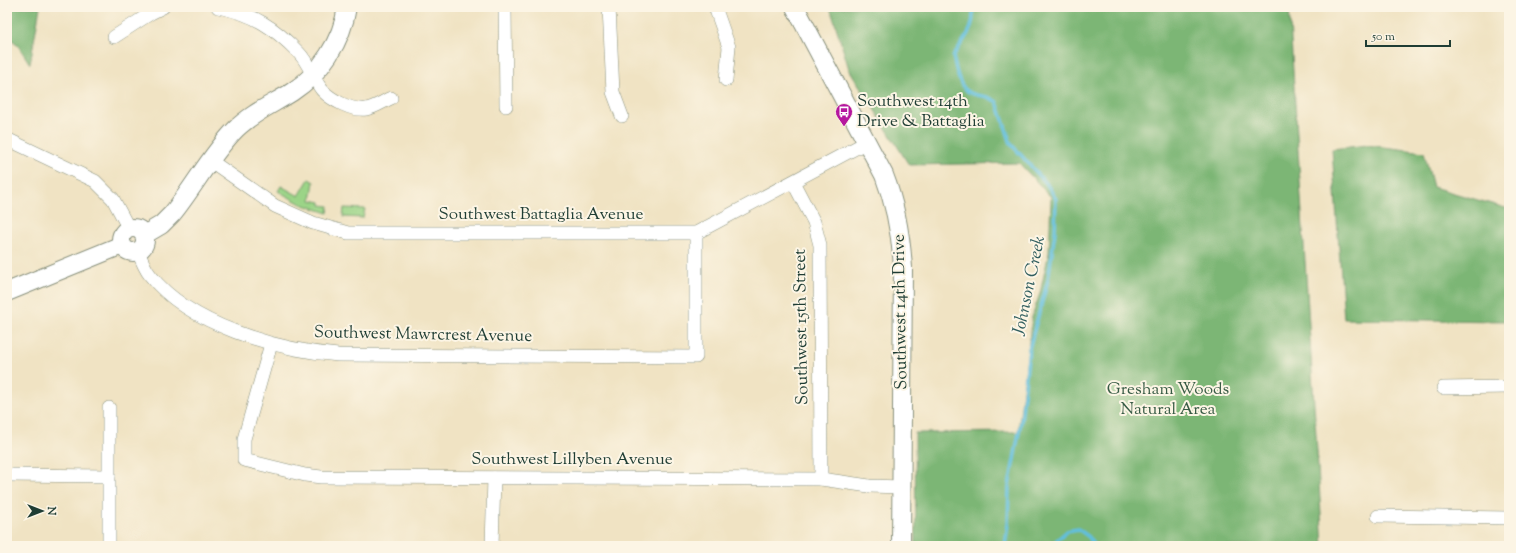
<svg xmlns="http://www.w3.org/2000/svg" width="1516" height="553" font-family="'Sorts Mill Goudy',serif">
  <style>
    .green { fill: #9bd487; stroke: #5d885e }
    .forest { fill: #7cb674; stroke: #4e7a54 }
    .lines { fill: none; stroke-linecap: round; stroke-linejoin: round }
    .stream { stroke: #61bfdf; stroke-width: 3.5 }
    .street-casing { stroke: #88907c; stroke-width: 14 }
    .secondary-casing { stroke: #88907c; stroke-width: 20 }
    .street { stroke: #fff; stroke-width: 13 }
    .secondary { stroke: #fff; stroke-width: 18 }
    .labels { text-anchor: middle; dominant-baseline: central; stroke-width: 4; stroke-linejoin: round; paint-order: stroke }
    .poi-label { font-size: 17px; fill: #1f3d34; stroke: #fcf5e5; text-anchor: start }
    .street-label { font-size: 17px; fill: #1f3d34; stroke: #fcf5e5 }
    .park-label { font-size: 17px; fill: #385b45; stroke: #fcf5e5 }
    .water-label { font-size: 18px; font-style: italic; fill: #305e5f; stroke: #fcf5e5 }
  </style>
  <rect width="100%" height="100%" fill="#fcf5e5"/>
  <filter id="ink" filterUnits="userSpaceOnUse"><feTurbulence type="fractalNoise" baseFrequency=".025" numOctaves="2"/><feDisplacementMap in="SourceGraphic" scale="8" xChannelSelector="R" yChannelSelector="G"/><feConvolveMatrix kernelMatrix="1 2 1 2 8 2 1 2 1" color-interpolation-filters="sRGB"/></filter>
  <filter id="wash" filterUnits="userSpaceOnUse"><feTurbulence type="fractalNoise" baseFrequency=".012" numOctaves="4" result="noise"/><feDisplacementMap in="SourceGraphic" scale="16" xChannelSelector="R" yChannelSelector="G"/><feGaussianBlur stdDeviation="0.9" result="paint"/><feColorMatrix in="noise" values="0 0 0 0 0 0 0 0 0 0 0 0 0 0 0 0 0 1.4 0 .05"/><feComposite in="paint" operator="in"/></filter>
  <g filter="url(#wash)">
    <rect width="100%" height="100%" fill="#f0e3c3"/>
    <g class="green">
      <polygon points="309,179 314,182 311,200 321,202 321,205 329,206 328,213 301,204 278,191 281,186 299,196"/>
      <polygon points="344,208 365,209 363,218 343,217"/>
    </g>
    <g class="forest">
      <polygon points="7,7 40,7 30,64 17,44 7,36"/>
      <polygon points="830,7 1289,7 1323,546 916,546 915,433 1018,432 1032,317 1040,293 1049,252 1051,197 1019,163 909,165 849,69"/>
      <polygon points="1367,145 1424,152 1433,187 1509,209 1509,321 1344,319 1332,149"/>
    </g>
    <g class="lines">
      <g class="stream">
        <path d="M 973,7 C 975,32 964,37 953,57 C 957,71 958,92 977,95 C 987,97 987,96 997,102 L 1011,144 L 1046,183 L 1056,199 L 1055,232 L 1048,280 L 1029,349 L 1021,422 L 1009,486 L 1008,524 L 1005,546"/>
        <polyline points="1050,546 1067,531 1078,529 1089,537 1094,546"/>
      </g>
    </g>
  </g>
  <g filter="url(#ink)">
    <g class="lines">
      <defs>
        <g id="street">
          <path d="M 218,7 C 254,14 274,27 299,53 C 309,63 313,79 322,90 C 331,100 352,111 366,109 C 374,108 384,101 391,98"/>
          <polyline points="505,7 506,106"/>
          <polyline points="609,7 613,92 622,116"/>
          <polyline points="715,7 729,47 726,80"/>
          <polyline points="114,37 151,13 163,7"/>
          <polyline points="7,139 95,181 113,199 129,229"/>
          <polyline points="211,161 275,206 313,223 348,233 696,233 867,142"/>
          <polyline points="793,182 814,222 820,245 821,479"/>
          <path d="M 138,251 C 141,259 145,269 150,275 C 189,325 277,350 338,355 L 696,357 L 696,233"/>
          <polyline points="271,344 244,439 244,460 305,475 321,477 821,479 869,486 902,487"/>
          <polyline points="1443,388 1509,387"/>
          <polyline points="7,475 109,476"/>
          <polyline points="1378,516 1509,518"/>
          <polyline points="109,546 109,408"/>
          <polyline points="492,546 494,478"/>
        </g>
        <g id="secondary">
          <path d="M 795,7 L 884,175 C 896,206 901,235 903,268 L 901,546"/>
          <circle cx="133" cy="240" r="12"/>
          <path d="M 144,235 L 161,225 L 172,214 C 194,187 211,154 236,129 C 252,113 273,104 292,92 C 321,73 342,41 347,7"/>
          <polyline points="7,292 122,245"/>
        </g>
      </defs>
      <use href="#street" class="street-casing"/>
      <use href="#secondary" class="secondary-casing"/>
      <use href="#street" class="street"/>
      <use href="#secondary" class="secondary"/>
    </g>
  </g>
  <defs>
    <symbol id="bus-pin" viewBox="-11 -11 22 30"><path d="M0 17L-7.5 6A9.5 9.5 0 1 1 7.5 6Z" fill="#b5179e" stroke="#fcf5e5"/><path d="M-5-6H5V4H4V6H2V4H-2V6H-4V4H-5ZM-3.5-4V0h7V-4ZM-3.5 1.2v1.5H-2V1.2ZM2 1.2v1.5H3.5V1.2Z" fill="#fff"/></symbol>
  </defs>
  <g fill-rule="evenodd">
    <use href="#bus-pin" x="834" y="102" width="20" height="27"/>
  </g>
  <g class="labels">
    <g class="poi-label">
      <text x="857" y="102">Southwest 14th<tspan x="857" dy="20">Drive &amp; Battaglia</tspan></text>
    </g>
    <g class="street-label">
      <text x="541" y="215">Southwest Battaglia Avenue</text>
      <text transform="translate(901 312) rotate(-91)">Southwest 14th Drive</text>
      <text transform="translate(802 327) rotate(-91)">Southwest 15th Street</text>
      <text transform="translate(423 335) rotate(1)">Southwest Mawrcrest Avenue</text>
      <text x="572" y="460">Southwest Lillyben Avenue</text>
    </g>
    <g class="park-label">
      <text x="1168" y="390">Gresham Woods<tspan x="1168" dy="20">Natural Area</tspan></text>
    </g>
    <g class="water-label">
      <text transform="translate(1030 286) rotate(-78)">Johnson Creek</text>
    </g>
  </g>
  <rect width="1516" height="553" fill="none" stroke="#fcf5e5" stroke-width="24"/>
  <g transform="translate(42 511) rotate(90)" stroke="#fcf5e5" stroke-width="3" paint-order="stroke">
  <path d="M0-3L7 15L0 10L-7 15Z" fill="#1f3d34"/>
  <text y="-6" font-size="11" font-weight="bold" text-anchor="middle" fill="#1f3d34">N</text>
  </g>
  <path d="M1366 40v6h84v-6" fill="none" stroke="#1f3d34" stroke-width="2"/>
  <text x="1372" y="40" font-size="12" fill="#1f3d34" stroke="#fcf5e5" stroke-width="3" paint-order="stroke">50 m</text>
</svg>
